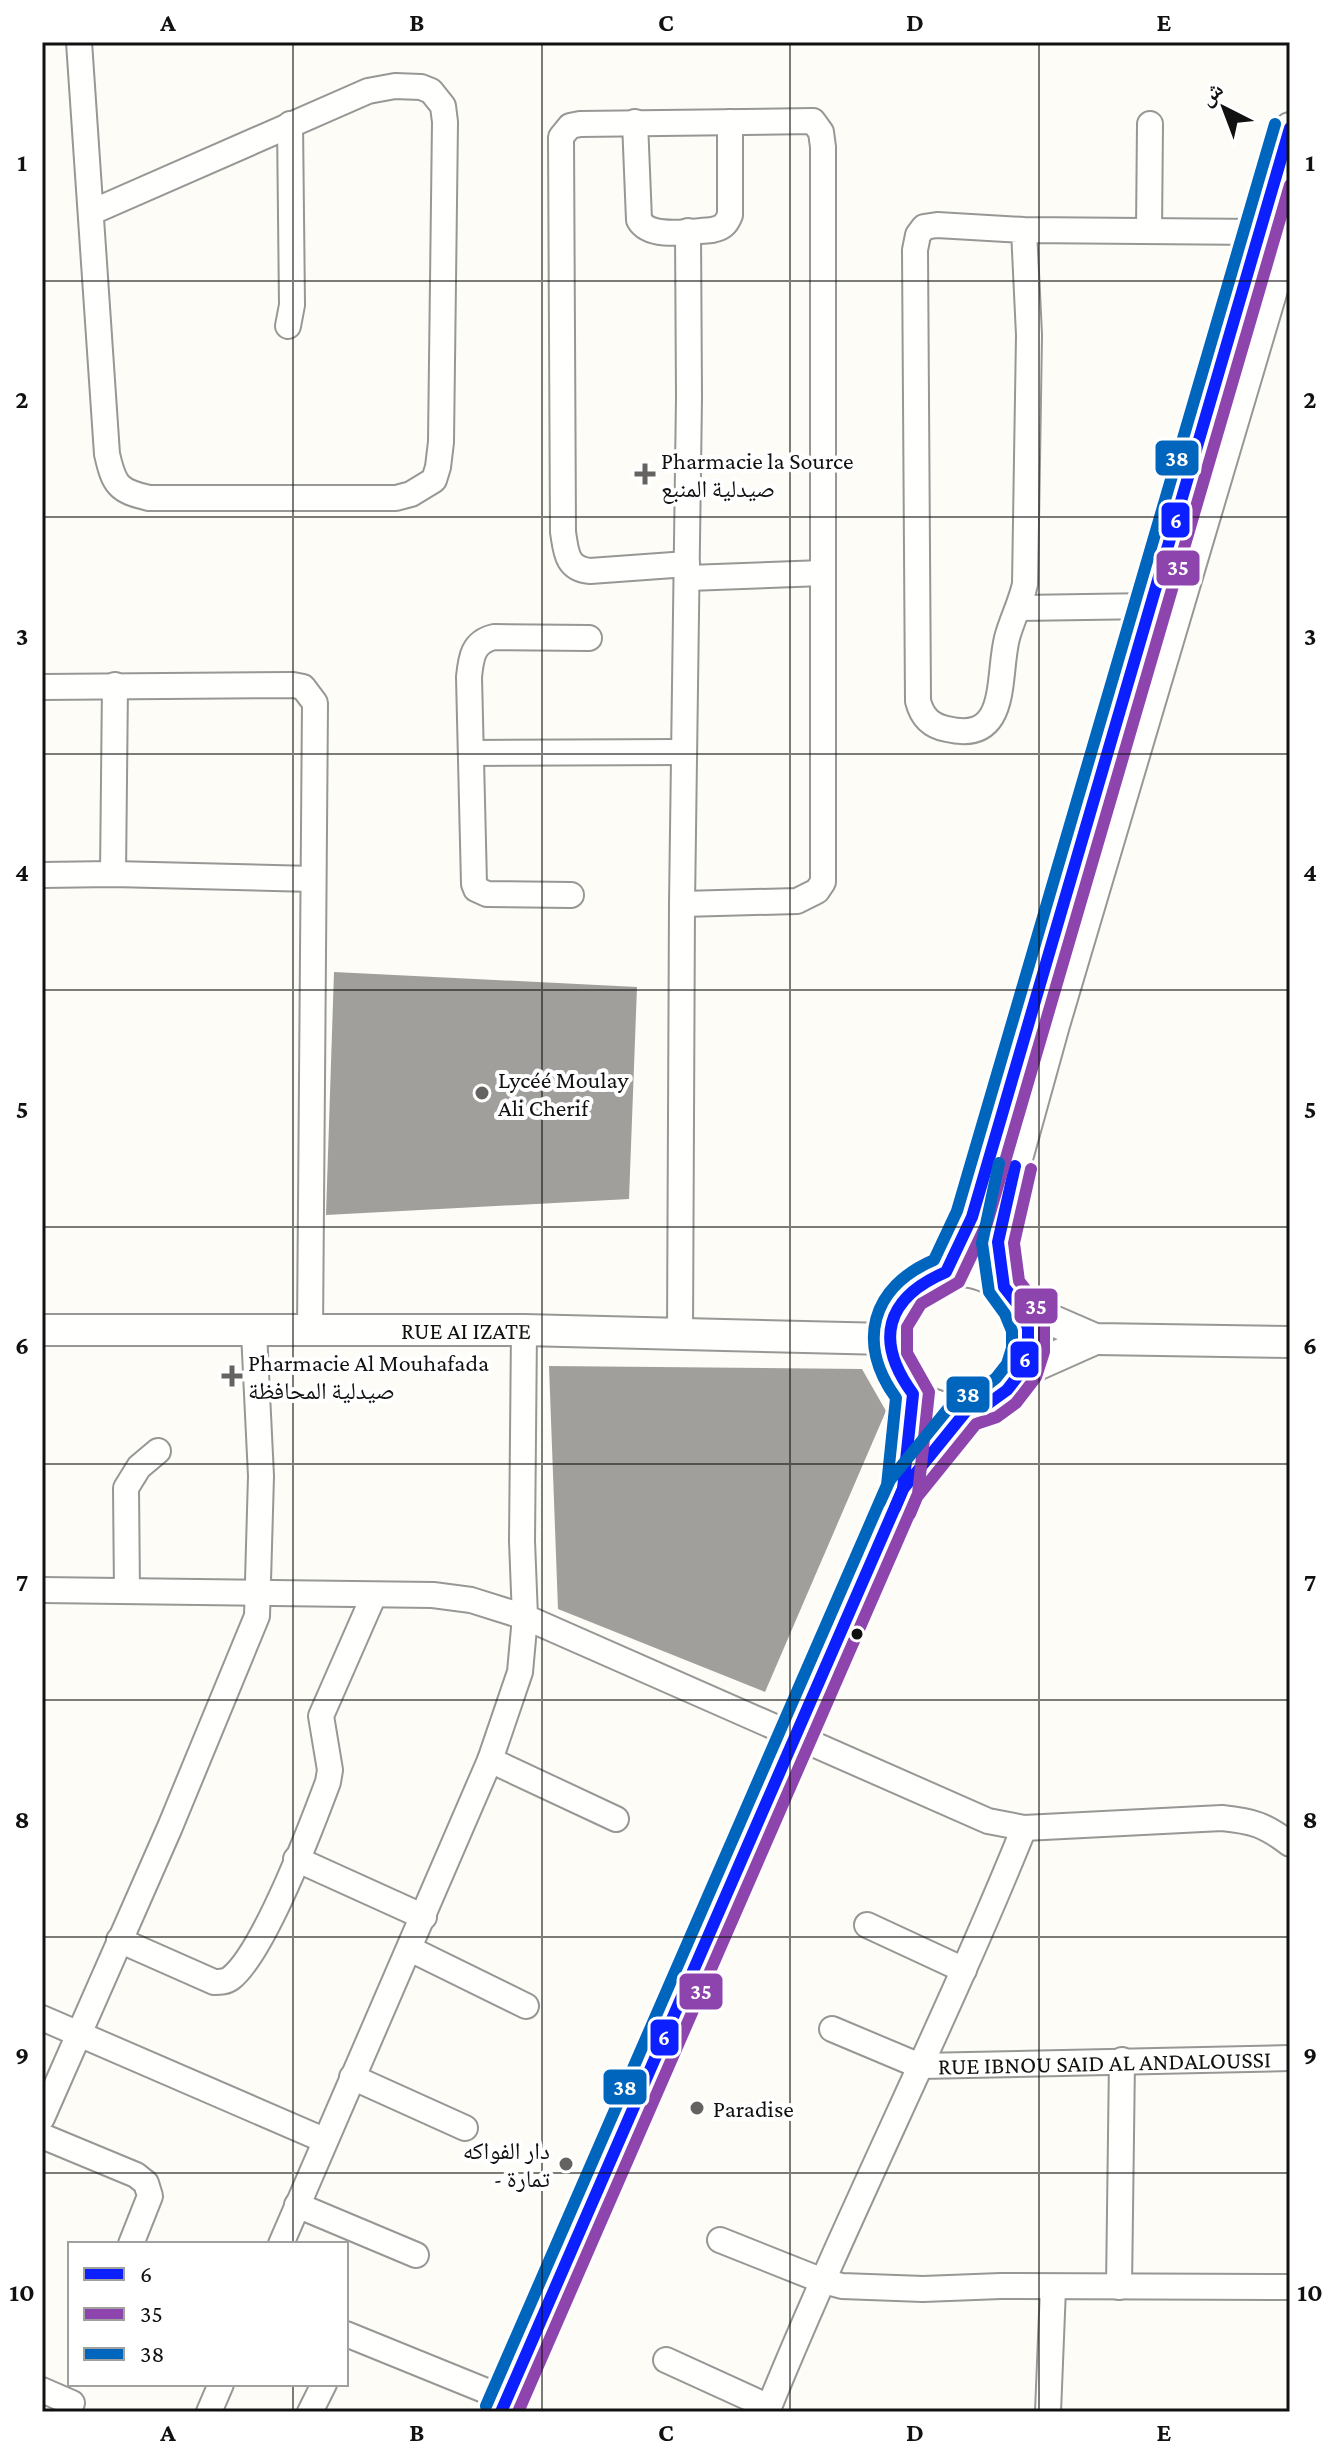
<svg xmlns="http://www.w3.org/2000/svg" width="1332" height="2454" font-family="'Crimson Pro','Noto Naskh Arabic',serif">
  <style>
    .building { fill: #a19f9c }
    .lines { fill: none; stroke-linecap: round; stroke-linejoin: round }
    .minor-casing { stroke: #979795; stroke-width: 28 }
    .tertiary-casing { stroke: #979795; stroke-width: 34 }
    .secondary-casing { stroke: #8e8d8b; stroke-width: 38 }
    .minor { stroke: #fffffe; stroke-width: 24 }
    .tertiary { stroke: #fffffe; stroke-width: 30 }
    .secondary { stroke: #f6f4eb; stroke-width: 34 }
    .bus-1-casing { stroke: #fff; stroke-width: 18 }
    .bus-2-casing { stroke: #fff; stroke-width: 18 }
    .bus-3-casing { stroke: #fff; stroke-width: 18 }
    .bus-1 { stroke: #0c20ff; stroke-width: 12 }
    .bus-2 { stroke: #8e44ad; stroke-width: 12 }
    .bus-3 { stroke: #0065bd; stroke-width: 12 }
    .grid { fill: none; stroke: #111; stroke-width: 2; stroke-opacity: 0.55 }
    .poi-dot { fill: #646362; stroke: #fff; stroke-width: 3 }
    .bus-dot { fill: #111; stroke: #fff; stroke-width: 3 }
    .labels { text-anchor: middle; dominant-baseline: central; stroke-width: 8; stroke-linejoin: round; paint-order: stroke }
    .poi-label { font-size: 24px; fill: #111; stroke: #fff; text-anchor: start }
    .street-label { font-size: 24px; fill: #111; stroke: #fff }
    .line-badge { stroke: #fff; stroke-width: 3 }
    .badge-label { font-size: 22px; text-anchor: middle; font-weight: bold; fill: #fff }
    .neatline { fill: none; stroke: #111; stroke-width: 3 }
    .grid-label { font-size: 26px; text-anchor: middle; font-weight: bold; fill: #111 }
  </style>
  <rect width="100%" height="100%" fill="#fdfcf7"/>
  <g class="building">
    <polygon points="334,972 637,987 629,1199 326,1215"/>
    <polygon points="549,1366 862,1369 886,1411 765,1692 558,1609"/>
  </g>
  <g class="lines">
    <defs>
      <g id="minor">
        <path d="M 79,42 L 107,454 C 114,485 118,491 149,498 L 396,498 L 411,494 L 434,480 L 438,467 L 441,442 L 445,122 L 443,106 L 431,91 L 421,87 L 395,86 L 368,91 L 92,212"/>
        <path d="M 635,122 L 639,220 C 650,240 692,231 712,230 C 722,228 726,225 730,215 L 730,122"/>
        <path d="M 1024,230 L 1029,335 L 1025,584 C 1021,603 1012,619 1007,638 C 997,677 1010,744 947,729 C 931,726 922,717 918,701 L 915,250 L 918,235 L 924,227 L 937,225 L 1024,230 L 1260,232"/>
        <polyline points="1149,231 1150,124"/>
        <polyline points="288,326 292,305 290,124"/>
        <polyline points="688,578 823,573"/>
        <polyline points="1019,608 1152,606"/>
        <polyline points="42,687 293,685 303,687 315,703 310,1332"/>
        <polyline points="472,753 684,752"/>
        <polyline points="113,874 115,685"/>
        <polyline points="42,875 113,874 313,879"/>
        <path d="M 571,895 L 487,894 L 476,889 L 474,884 L 469,677 C 471,657 473,642 494,637 L 589,638"/>
        <path d="M 682,904 L 797,901 L 817,891 L 823,882 L 823,147 L 821,132 L 813,121 L 580,124 L 570,126 L 561,137 L 563,532 C 566,551 566,569 590,571 L 687,564"/>
        <polyline points="680,1334 682,904 689,397 688,231"/>
        <path d="M 42,1590 L 433,1595 L 471,1600 L 525,1617 L 988,1821 L 1024,1828 L 1222,1818 C 1253,1821 1265,1825 1290,1844"/>
        <polyline points="127,1591 126,1488 139,1467 158,1451"/>
        <polyline points="490,1760 616,1819"/>
        <polyline points="296,1859 424,1917"/>
        <polyline points="867,1925 964,1970"/>
        <path d="M 119,1940 L 214,1982 C 220,1982 226,1982 231,1978 C 264,1952 312,1825 328,1782 L 330,1770 L 321,1716 L 374,1595"/>
        <polyline points="410,1949 526,2006"/>
        <polyline points="42,2018 324,2140"/>
        <path id="s1" d="M 832,2029 L 920,2066 L 1290,2058"/>
        <polyline points="352,2077 465,2128"/>
        <polyline points="42,2118 170,1827 257,1616 261,1476 254,1332"/>
        <polyline points="42,2136 136,2175 146,2183 150,2196 131,2244"/>
        <polyline points="297,2205 416,2255"/>
        <polyline points="720,2240 823,2281 842,2286 923,2289 1001,2286 1290,2287"/>
        <polyline points="281,2244 490,1760 520,1672 525,1617 522,1541 524,1330"/>
        <polyline points="1119,2287 1122,2060"/>
        <polyline points="346,2334 506,2399"/>
        <polyline points="666,2360 769,2407"/>
        <polyline points="42,2390 72,2403"/>
        <polyline points="209,2412 221,2384"/>
        <polyline points="310,2412 324,2384"/>
        <path d="M 767,2412 C 847,2215 944,2026 1024,1828"/>
        <polyline points="1048,2412 1053,2288"/>
      </g>
      <g id="tertiary">
        <circle cx="958" cy="1340" r="69"/>
        <polyline points="946,1272 972,1217 1290,128"/>
        <polyline points="1004,1287 998,1242 1003,1209 1054,1025 1290,229"/>
        <polyline points="1019,1306 1095,1339 1290,1342"/>
        <path id="s2" d="M 42,1330 L 524,1330 L 888,1339"/>
        <polyline points="1021,1372 1095,1339"/>
      </g>
      <g id="secondary">
        <polyline points="903,1489 913,1394"/>
        <polyline points="501,2412 903,1489 967,1410"/>
      </g>
    </defs>
    <use href="#minor" class="minor-casing"/>
    <use href="#tertiary" class="tertiary-casing"/>
    <use href="#secondary" class="secondary-casing"/>
    <use href="#minor" class="minor"/>
    <use href="#tertiary" class="tertiary"/>
    <use href="#secondary" class="secondary"/>
    <defs>
      <g id="bus-1">
        <polyline points="895,1508 903,1489 967,1410 989,1403 1007,1390 1021,1372 1028,1350 1028,1328 1019,1306 1004,1287 998,1242 1015,1166"/>
        <path d="M 501,2412 L 903,1489 L 913,1394 C 874,1341 885,1298 946,1272 L 972,1217 L 1290,128"/>
      </g>
      <g id="bus-2">
        <polyline points="910,1514 917,1497 976,1424 997,1417 1016,1403 1036,1377 1044,1352 1044,1325 1033,1299 1019,1281 1014,1243 1031,1169"/>
        <polyline points="518,2412 918,1494 929,1392 907,1353 907,1327 921,1304 959,1282 987,1223 1290,185"/>
      </g>
      <g id="bus-3">
        <polyline points="880,1502 890,1480 956,1399 982,1389 996,1378 1007,1364 1012,1348 1012,1331 1005,1314 989,1292 982,1243 999,1163"/>
        <path d="M 486,2406 L 887,1485 L 896,1398 C 856,1343 871,1287 934,1260 L 957,1211 L 1275,124"/>
      </g>
    </defs>
    <use href="#bus-1" class="bus-1-casing"/>
    <use href="#bus-2" class="bus-2-casing"/>
    <use href="#bus-3" class="bus-3-casing"/>
    <use href="#bus-1" class="bus-1"/>
    <use href="#bus-2" class="bus-2"/>
    <use href="#bus-3" class="bus-3"/>
  </g>
  <path class="grid" d="M 293,42 L 293,2244M 542,42 L 542,2412M 790,42 L 790,2412M 1039,42 L 1039,2412M 42,281 L 1290,281M 42,517 L 1290,517M 42,754 L 1290,754M 42,990 L 1290,990M 42,1227 L 1290,1227M 42,1464 L 1290,1464M 42,1700 L 1290,1700M 42,1937 L 1290,1937M 42,2173 L 1290,2173M 293,2384 L 293,2412"/>
  <g class="poi-dot">
    <path d="M641 462h8v8h8v8h-8v8h-8v-8h-8v-8h8z"/>
    <circle cx="482" cy="1093" r="8"/>
    <path d="M228 1364h8v8h8v8h-8v8h-8v-8h-8v-8h8z"/>
    <circle cx="697" cy="2108" r="8"/>
    <circle cx="566" cy="2164" r="8"/>
  </g>
  <circle class="bus-dot" cx="857" cy="1634" r="7"/>
  <g class="labels">
    <g class="poi-label">
      <text x="661" y="460">Pharmacie la Source<tspan x="661" dy="28">صيدلية المنبع</tspan></text>
      <text x="498" y="1079">Lycéé Moulay<tspan x="498" dy="28">Ali Cherif</tspan></text>
      <text x="248" y="1362">Pharmacie Al Mouhafada<tspan x="248" dy="28">صيدلية المحافظة</tspan></text>
      <text x="713" y="2108">Paradise</text>
      <text x="550" y="2150" text-anchor="end">دار الفواكه<tspan x="550" dy="28">- تمارة</tspan></text>
    </g>
    <g class="street-label">
      <text stroke="none"><textPath href="#s2" startOffset="424">RUE AI IZATE</textPath></text>
      <text stroke="none"><textPath href="#s1" startOffset="280">RUE IBNOU SAID AL ANDALOUSSI</textPath></text>
    </g>
  </g>
  <g class="line-badge">
    <rect x="1154" y="439" width="46" height="38" rx="8" fill="#0065bd"/>
    <rect x="1160" y="501" width="31" height="38" rx="8" fill="#0c20ff"/>
    <rect x="1155" y="549" width="46" height="38" rx="8" fill="#8e44ad"/>
    <rect x="1013" y="1287" width="46" height="38" rx="8" fill="#8e44ad"/>
    <rect x="1009" y="1340" width="31" height="39" rx="8" fill="#0c20ff"/>
    <rect x="945" y="1375" width="46" height="39" rx="8" fill="#0065bd"/>
    <rect x="678" y="1972" width="46" height="39" rx="8" fill="#8e44ad"/>
    <rect x="649" y="2018" width="31" height="39" rx="8" fill="#0c20ff"/>
    <rect x="602" y="2068" width="46" height="38" rx="8" fill="#0065bd"/>
  </g>
  <g class="badge-label">
    <text x="1177" y="466">38</text>
    <text x="1176" y="528">6</text>
    <text x="1178" y="575">35</text>
    <text x="1036" y="1314">35</text>
    <text x="1025" y="1367">6</text>
    <text x="968" y="1402">38</text>
    <text x="701" y="1999">35</text>
    <text x="664" y="2045">6</text>
    <text x="625" y="2095">38</text>
  </g>
  <rect width="1332" height="2454" fill="none" stroke="#ffffff" stroke-width="88"/>
  <rect x="68" y="2242" width="280" height="144" fill="#ffffff" stroke="#a0a0a0" stroke-width="2"/>
  <rect x="84" y="2268" width="40" height="12" fill="#0c20ff" stroke="#a0a0a0" stroke-width="2"/>
  <text x="140" y="2282" font-size="24" fill="#111111">6</text>
  <rect x="84" y="2308" width="40" height="12" fill="#8e44ad" stroke="#a0a0a0" stroke-width="2"/>
  <text x="140" y="2322" font-size="24" fill="#111111">35</text>
  <rect x="84" y="2348" width="40" height="12" fill="#0065bd" stroke="#a0a0a0" stroke-width="2"/>
  <text x="140" y="2362" font-size="24" fill="#111111">38</text>
  <g transform="translate(1224 108) rotate(318)" stroke="#ffffff" stroke-width="6" paint-order="stroke">
  <path d="M0-6L14 30L0 20L-14 30Z" fill="#111111"/>
  <text y="-12" font-size="22" font-weight="bold" text-anchor="middle" fill="#111111">ش</text>
  </g>
  <rect x="44" y="44" width="1244" height="2366" class="neatline"/>
  <g class="grid-label">
    <text x="168" y="31">A</text>
    <text x="417" y="31">B</text>
    <text x="666" y="31">C</text>
    <text x="915" y="31">D</text>
    <text x="1164" y="31">E</text>
    <text x="22" y="171">1</text>
    <text x="1310" y="171">1</text>
    <text x="22" y="408">2</text>
    <text x="1310" y="408">2</text>
    <text x="22" y="645">3</text>
    <text x="1310" y="645">3</text>
    <text x="22" y="881">4</text>
    <text x="1310" y="881">4</text>
    <text x="22" y="1118">5</text>
    <text x="1310" y="1118">5</text>
    <text x="22" y="1354">6</text>
    <text x="1310" y="1354">6</text>
    <text x="22" y="1591">7</text>
    <text x="1310" y="1591">7</text>
    <text x="22" y="1828">8</text>
    <text x="1310" y="1828">8</text>
    <text x="22" y="2064">9</text>
    <text x="1310" y="2064">9</text>
    <text x="22" y="2301">10</text>
    <text x="1310" y="2301">10</text>
    <text x="168" y="2441">A</text>
    <text x="417" y="2441">B</text>
    <text x="666" y="2441">C</text>
    <text x="915" y="2441">D</text>
    <text x="1164" y="2441">E</text>
  </g>
</svg>
